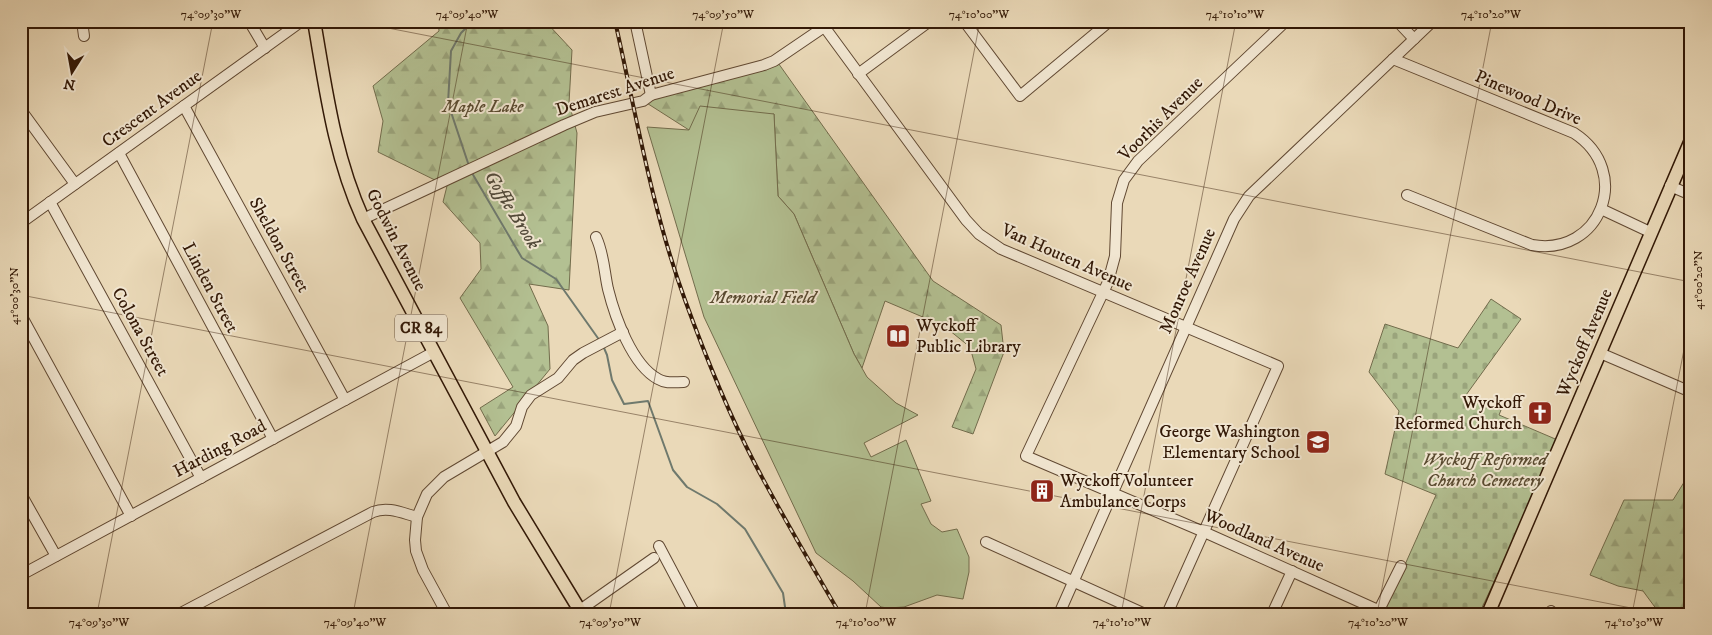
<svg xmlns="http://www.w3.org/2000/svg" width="1712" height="635" font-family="'IM FELL DW Pica',serif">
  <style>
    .forest { fill: url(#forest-firs); stroke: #726c4c }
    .cemetery { fill: url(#cemetery-stones); stroke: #726c4c }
    .park { fill: #b3c092; stroke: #726c4c }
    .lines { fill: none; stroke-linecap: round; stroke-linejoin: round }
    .stream { stroke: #6f796d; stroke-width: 2 }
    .minor-casing { stroke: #604832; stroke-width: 12 }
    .major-casing { stroke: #321806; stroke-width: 15 }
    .minor { stroke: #f1e6d1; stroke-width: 10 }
    .major { stroke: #ead9b8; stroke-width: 12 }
    .rail-casing { stroke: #321806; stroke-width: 4 }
    .rail { stroke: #f1e6d1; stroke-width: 2; stroke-dasharray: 5.5; stroke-linecap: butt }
    .ticks { fill: none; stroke: #321806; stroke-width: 1; stroke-opacity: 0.45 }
    .labels { text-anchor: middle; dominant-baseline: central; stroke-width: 4; stroke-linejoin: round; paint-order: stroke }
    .shield { fill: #f1e6d1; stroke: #6b5643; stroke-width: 1 }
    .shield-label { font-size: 16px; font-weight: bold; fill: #321806 }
    .street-label { font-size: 18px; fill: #321806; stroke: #f1e6d1 }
    .park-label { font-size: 18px; font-style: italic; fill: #594a30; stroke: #f1e6d1 }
    .poi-label { font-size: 18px; fill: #321806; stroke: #f1e6d1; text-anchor: start }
    .water-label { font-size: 19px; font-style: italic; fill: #514939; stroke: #f1e6d1 }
    .neatline { fill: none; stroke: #321806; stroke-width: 2 }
    .ticks-label { font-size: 12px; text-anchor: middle; fill: #321806 }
  </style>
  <defs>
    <pattern id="forest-firs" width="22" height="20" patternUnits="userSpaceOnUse" patternTransform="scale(1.25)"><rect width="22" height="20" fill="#b3c092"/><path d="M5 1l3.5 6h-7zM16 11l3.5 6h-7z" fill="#9aa47c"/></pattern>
    <pattern id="cemetery-stones" width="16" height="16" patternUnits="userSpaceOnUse" patternTransform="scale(1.25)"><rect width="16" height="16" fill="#b3c092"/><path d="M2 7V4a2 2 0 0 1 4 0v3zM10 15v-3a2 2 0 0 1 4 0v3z" fill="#9aa47c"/></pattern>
  </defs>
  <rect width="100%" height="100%" fill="#ead9b8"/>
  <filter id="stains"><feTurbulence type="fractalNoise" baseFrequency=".004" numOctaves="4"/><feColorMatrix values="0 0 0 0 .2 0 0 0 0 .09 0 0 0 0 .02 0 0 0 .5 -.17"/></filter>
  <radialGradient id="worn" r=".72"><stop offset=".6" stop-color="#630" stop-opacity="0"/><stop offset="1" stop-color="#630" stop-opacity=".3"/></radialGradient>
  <g class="forest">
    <polygon points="438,21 545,21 572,50 569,103 577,133 569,290 529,284 548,326 550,369 495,436 480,408 513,387 460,298 481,269 480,243 443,202 447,186 378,152 383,121 373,86 439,31"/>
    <polygon points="776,60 933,281 1001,325 1004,352 973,434 952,427 976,369 970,347 944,326 885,301 862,368 854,354 794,214 778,196 774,114 689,130 642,100"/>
    <polygon points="1691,471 1691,614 1660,614 1643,591 1618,586 1590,575 1624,500 1673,500"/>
  </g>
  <polygon class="cemetery" points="1491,299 1521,319 1466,395 1501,410 1499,415 1560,441 1479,614 1383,614 1436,495 1385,474 1399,411 1369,372 1385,324 1458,348"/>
  <polygon class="park" points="700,106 774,114 778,196 794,214 854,354 867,377 896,403 918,415 864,443 871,457 906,440 931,501 921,504 931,524 942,532 957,529 969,557 969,572 963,599 937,595 904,607 888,608 881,607 853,581 816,553 704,317 647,127 689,130"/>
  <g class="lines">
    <g class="stream">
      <polyline points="469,166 448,103 451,51 461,33 473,21"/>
      <polyline points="472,173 522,258 556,279 600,341"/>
      <polyline points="604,348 607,355 612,380 624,404 648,401 673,470 687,487 717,504 745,529 783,593 786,614"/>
    </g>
    <defs>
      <g id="minor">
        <polyline points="82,21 84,36"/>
        <polyline points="249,21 265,48"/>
        <polyline points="635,21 651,95"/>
        <polyline points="820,21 966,220 979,234 1001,249 1278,366 1167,614"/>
        <polyline points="964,21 1020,96 1110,21"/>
        <polyline points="1286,21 1138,161 1124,180 1117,203 1115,256 1108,282 1026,456 1204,532 1378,610"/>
        <polyline points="1397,21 1414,39"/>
        <path d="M 1393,59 L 1574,133 C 1634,172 1600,257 1532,245 L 1407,195"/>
        <polyline points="858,74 930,21"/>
        <polyline points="184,106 345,400"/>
        <polyline points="21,110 75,184"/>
        <polyline points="119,153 273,439"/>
        <polyline points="1670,186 1691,195"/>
        <polyline points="50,202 201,478"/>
        <polyline points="1601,209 1650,232"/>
        <polyline points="363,219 564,125 595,112 643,101 651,95 764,65 774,61 824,27"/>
        <polyline points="21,223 302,21"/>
        <path d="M 596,237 C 604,254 604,271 608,289 C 615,317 632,365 658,379 C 666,384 675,382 684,382"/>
        <polyline points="21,315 131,516"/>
        <polyline points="1600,353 1691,392"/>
        <polyline points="21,494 56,556"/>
        <polyline points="986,542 1145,614"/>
        <polyline points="659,546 695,614"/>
        <polyline points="21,575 434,352"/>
        <polyline points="580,610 654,558"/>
        <path d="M 179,614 L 373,512 C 388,506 402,513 417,517"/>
        <polyline points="447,614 423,570 416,551 415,540 417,517 427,494 444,477 503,442 516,426 522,407 531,395 558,378 573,360 583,353 623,332"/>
        <polyline points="1059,614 1234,219 1249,196 1433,21"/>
        <polyline points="1272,614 1292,571"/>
        <polyline points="1377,614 1401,566"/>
        <polyline points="1550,614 1551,611"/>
      </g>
      <g id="major">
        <path d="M 314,21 C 326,90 334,155 363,219 L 514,502 L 582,614"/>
        <polyline points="1488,614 1691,140"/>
      </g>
    </defs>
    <use href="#minor" class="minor-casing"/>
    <use href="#major" class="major-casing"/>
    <use href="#minor" class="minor"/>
    <use href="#major" class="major"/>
    <defs>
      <path id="rail" d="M 615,21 C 636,114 652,210 685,300 C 705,355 727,410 754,462 C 781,514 811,564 840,614"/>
    </defs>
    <use href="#rail" class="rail-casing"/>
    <use href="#rail" class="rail"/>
  </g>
  <path class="ticks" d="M 352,21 L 1691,282M 21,295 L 1662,614M 97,614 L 213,21M 353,614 L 468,21M 609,614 L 724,21M 865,614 L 980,21M 1121,614 L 1236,21M 1377,614 L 1492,21M 1632,614 L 1691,314"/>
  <defs>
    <symbol id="library-square" viewBox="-11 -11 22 22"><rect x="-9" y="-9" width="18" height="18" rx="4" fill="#8f2418" stroke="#f1e6d1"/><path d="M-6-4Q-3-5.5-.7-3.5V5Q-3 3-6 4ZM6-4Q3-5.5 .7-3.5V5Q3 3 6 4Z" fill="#fff"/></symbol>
    <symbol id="church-square" viewBox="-11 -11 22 22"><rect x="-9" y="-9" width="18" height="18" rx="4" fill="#8f2418" stroke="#f1e6d1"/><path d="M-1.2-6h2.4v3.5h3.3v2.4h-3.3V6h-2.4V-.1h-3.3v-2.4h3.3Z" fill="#fff"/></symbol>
    <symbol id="school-square" viewBox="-11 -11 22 22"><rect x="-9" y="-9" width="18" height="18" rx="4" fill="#8f2418" stroke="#f1e6d1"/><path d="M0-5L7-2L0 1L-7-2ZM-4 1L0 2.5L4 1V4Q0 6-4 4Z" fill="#fff"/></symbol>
    <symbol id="building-square" viewBox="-11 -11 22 22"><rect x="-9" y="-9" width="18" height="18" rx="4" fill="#8f2418" stroke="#f1e6d1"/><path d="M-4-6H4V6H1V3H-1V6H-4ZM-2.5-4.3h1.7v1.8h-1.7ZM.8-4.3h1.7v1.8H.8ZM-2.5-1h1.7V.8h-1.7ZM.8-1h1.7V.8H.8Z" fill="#fff"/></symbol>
  </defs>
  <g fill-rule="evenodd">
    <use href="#library-square" x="884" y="322" width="28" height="28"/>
    <use href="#church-square" x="1526" y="399" width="28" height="28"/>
    <use href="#school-square" x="1304" y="428" width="28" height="28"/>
    <use href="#building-square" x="1028" y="477" width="28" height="28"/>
  </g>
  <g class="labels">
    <rect class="shield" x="395" y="314.5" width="52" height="27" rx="4"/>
    <g class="shield-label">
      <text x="421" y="328">CR 84</text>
    </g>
    <g class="street-label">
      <text transform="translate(615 92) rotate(-18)">Demarest Avenue</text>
      <text transform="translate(1528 98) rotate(23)">Pinewood Drive</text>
      <text transform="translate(152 109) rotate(-36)">Crescent Avenue</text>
      <text transform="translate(1161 119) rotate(-45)">Voorhis Avenue</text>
      <text transform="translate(396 240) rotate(63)">Godwin Avenue</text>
      <text transform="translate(279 245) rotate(61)">Sheldon Street</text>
      <text transform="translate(1067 258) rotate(24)">Van Houten Avenue</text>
      <text transform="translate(1188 281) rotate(-66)">Monroe Avenue</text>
      <text transform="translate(210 288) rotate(62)">Linden Street</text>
      <text transform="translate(140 332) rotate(61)">Colona Street</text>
      <text transform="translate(1585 343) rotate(-67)">Wyckoff Avenue</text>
      <text transform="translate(220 449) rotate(-28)">Harding Road</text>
      <text transform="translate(1264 541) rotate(24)">Woodland Avenue</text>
    </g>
    <g class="park-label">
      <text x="483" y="107">Maple Lake</text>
      <text x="763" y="298">Memorial Field</text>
      <text x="1485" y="460">Wyckoff Reformed<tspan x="1485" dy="21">Church Cemetery</tspan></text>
    </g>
    <g class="poi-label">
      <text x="916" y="326">Wyckoff<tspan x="916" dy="21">Public Library</tspan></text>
      <text x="1522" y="403" text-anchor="end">Wyckoff<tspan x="1522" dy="21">Reformed Church</tspan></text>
      <text x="1300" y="432" text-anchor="end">George Washington<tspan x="1300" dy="21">Elementary School</tspan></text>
      <text x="1060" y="481">Wyckoff Volunteer<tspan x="1060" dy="21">Ambulance Corps</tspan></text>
    </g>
    <g class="water-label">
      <text transform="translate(512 210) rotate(58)">Goffle Brook</text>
    </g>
  </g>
  <rect width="1712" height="635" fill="none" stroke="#ead9b8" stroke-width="55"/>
  <g transform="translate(72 72) rotate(191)" stroke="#f1e6d1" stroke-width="4" paint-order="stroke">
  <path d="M0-4L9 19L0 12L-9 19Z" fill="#321806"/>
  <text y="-8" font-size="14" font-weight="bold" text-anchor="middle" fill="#321806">N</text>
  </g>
  <rect x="28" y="28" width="1656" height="580" class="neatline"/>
  <g class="ticks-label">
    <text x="211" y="18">74°09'30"W</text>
    <text x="467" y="18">74°09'40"W</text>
    <text x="723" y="18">74°09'50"W</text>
    <text x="979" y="18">74°10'00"W</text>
    <text x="1235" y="18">74°10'10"W</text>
    <text x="1491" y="18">74°10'20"W</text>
    <text transform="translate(1698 280) rotate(-90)" y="4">41°00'20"N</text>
    <text transform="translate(14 296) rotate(-90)" y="4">41°00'30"N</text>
    <text x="99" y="626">74°09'30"W</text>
    <text x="355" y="626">74°09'40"W</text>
    <text x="610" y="626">74°09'50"W</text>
    <text x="866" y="626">74°10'00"W</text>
    <text x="1122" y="626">74°10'10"W</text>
    <text x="1378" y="626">74°10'20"W</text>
    <text x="1634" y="626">74°10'30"W</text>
  </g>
  <rect width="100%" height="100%" filter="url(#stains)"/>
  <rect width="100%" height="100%" fill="url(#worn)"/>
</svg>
